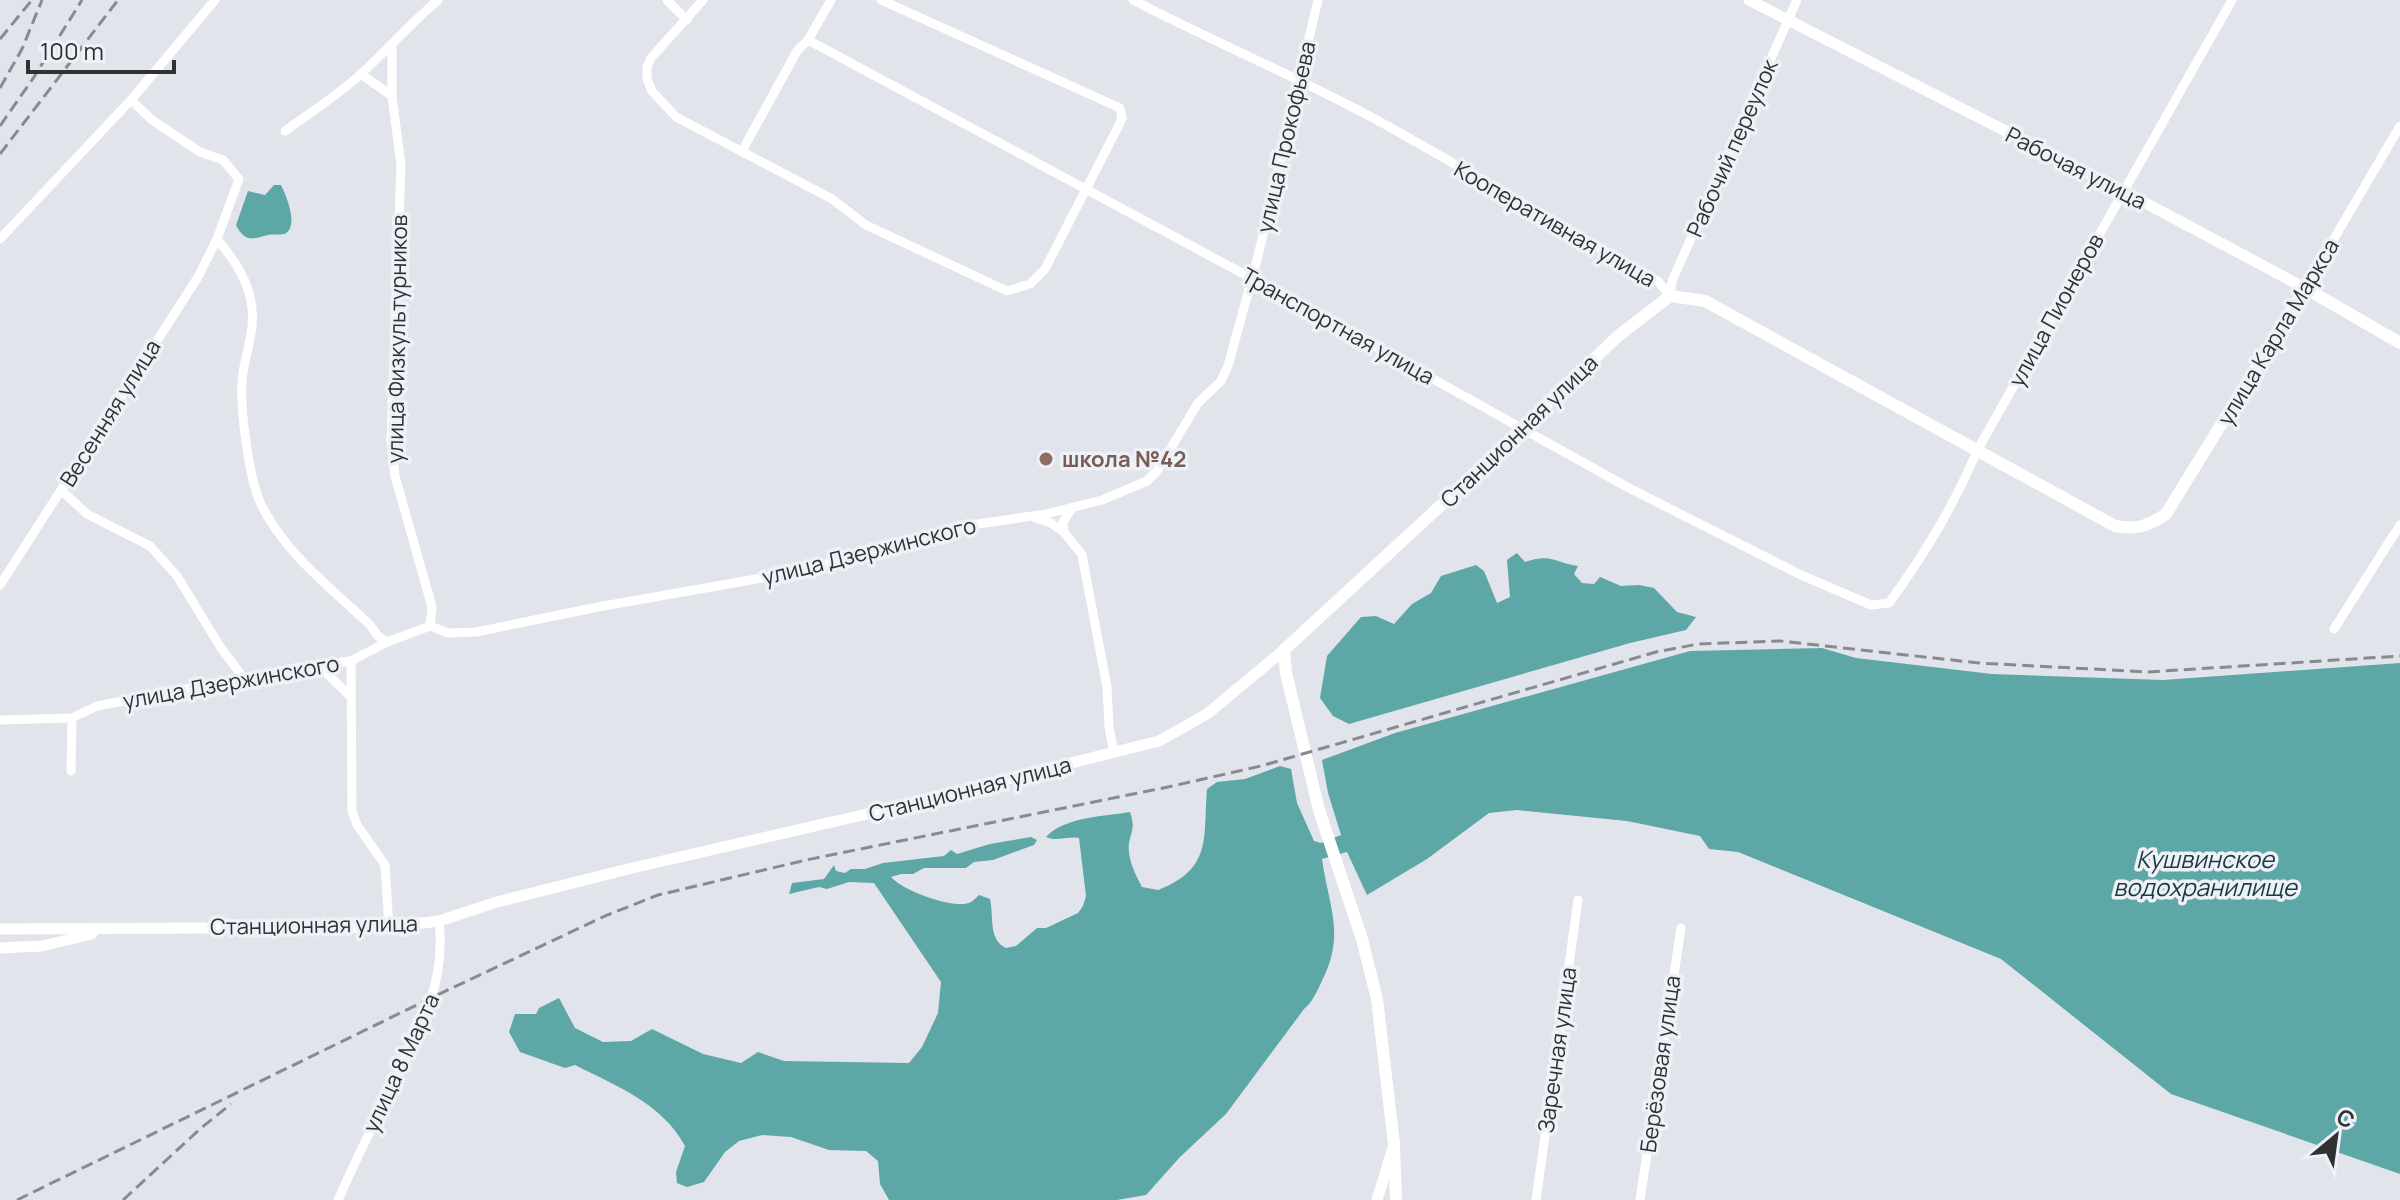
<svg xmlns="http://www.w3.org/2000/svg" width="2400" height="1200" font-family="Manrope,sans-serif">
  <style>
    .water { fill: #5ea7a7 }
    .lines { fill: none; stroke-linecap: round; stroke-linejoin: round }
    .minor { stroke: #fff; stroke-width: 9 }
    .tertiary { stroke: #fff; stroke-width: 11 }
    .secondary { stroke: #fff; stroke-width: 12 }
    .rail { stroke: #888a8e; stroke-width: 3; stroke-dasharray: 12 6; stroke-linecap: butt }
    .education-dot { fill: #8d6e63; stroke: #eef1f7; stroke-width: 3 }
    .labels { text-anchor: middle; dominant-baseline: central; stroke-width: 7; stroke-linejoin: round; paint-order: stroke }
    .street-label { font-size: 22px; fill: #303133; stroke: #eef1f7 }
    .education-label { font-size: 22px; font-weight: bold; fill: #785e54; stroke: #eef1f7; text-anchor: start }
    .water-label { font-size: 24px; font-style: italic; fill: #193d3d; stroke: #eef1f7 }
  </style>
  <rect width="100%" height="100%" fill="#e1e4ea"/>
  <g class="water">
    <path d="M 274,185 L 281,185 C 286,195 295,217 290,228 C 286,238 276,233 268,235 C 253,239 245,243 236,225 L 248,191 L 265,195 Z"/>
    <path d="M 1517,553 L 1525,562 C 1553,553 1554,563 1578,566 L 1574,574 L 1582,583 L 1594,584 L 1600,577 L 1621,586 L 1639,585 L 1654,588 L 1677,612 L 1696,617 L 1686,630 L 1630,643 L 1349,724 L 1333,716 L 1320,698 L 1327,656 L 1361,617 L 1376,616 L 1394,624 L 1412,604 L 1431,593 L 1441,576 L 1476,565 L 1484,571 L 1497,603 L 1510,597 L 1507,560 Z"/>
    <path d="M 1822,648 L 1856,658 L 1992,674 L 2163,680 L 2400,663 L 2400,1174 L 2171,1094 L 2001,959 L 1738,852 L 1709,849 L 1700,836 L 1627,821 L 1517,810 L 1489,813 L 1427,859 L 1367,895 L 1347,852 L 1322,859 C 1329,909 1346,934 1321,983 C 1316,993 1312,1003 1304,1009 L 1226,1114 L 1180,1157 L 1146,1195 L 1117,1200 L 889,1200 L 880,1184 L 878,1161 L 866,1151 L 829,1150 L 791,1137 L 762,1135 L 739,1141 L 725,1152 L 704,1182 L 687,1187 L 677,1183 L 676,1172 L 685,1146 C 662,1103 616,1086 575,1065 L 565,1068 L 520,1052 L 509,1032 L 515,1014 L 536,1014 L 539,1008 L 559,998 L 575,1028 L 603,1042 L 631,1041 L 652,1029 L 703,1054 L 741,1063 L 758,1052 L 784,1061 L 909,1063 L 922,1047 L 938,1013 L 941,982 L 874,883 L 849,882 L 827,889 L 819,887 L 789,894 L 792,883 L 824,879 L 834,865 L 836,871 L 845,873 L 851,869 L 865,869 L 883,863 L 944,856 L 951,850 L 957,854 L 990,844 L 1031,837 L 1037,840 L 1034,845 L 993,860 L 974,862 L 966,868 L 924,868 L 913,874 L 901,874 L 891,877 C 904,891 944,905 963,904 C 970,904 974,900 979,895 L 990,899 C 994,916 988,940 1006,948 L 1016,946 L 1037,928 L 1046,928 L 1078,913 L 1083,906 L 1086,896 L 1079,838 C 1067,836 1056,842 1046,837 C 1066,816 1103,817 1130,812 C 1135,826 1132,830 1129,843 C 1127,858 1135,874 1142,887 L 1158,890 C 1213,869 1203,837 1207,789 L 1217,782 L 1245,779 L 1280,766 L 1291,769 L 1297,803 L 1314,841 L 1321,843 L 1341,835 L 1328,793 L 1322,760 L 1395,733 L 1690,651 Z"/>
  </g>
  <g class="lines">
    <g class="minor">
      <polyline points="667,0 687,20"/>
      <polyline points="703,0 651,58 647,67 647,79 652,91 676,117 832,199 866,225 1007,291 1030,284 1045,269 1118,127 1122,118 1120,108 881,0"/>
      <path d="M 1133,0 C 1216,43 1302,79 1384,124 C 1476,175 1566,230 1658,281 L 1670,296"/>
      <path d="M 808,40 L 1268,287 L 1629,488 L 1801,575 L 1871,605 L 1889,603 C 1926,552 1953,507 1978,449 L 2232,0"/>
      <polyline points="392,46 392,96 401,165 391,440 395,476 432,607 430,626 448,633 476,632 598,607 773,576 845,560 951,528 1046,514 1102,500 1147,481 1157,471 1198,403 1221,381 1228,366 1257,260 1318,0"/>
      <polyline points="361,74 392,96"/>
      <path d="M 131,100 L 152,120 L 200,152 L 223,160 L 239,179 L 217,239 C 240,266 258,296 251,333 C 249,349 243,365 242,381 C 240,408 249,478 260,502 C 283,552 331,588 370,625 L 378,636 L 387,642 L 430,626"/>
      <path d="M 285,131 C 310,113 338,95 361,74 C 387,50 411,23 438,0"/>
      <polyline points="742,151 797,51 808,40 831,0"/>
      <polyline points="0,239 131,100 215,0"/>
      <polyline points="2305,288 2400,126"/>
      <polyline points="1670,296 1672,281 1797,0"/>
      <polyline points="61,490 87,514 150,546 177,576 221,648 243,677"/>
      <polyline points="1072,508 1063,522 1064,532 1082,555 1107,687 1109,727 1114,753"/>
      <polyline points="1035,518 1051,523 1064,532"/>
      <polyline points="0,585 198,277 217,239"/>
      <polyline points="2334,629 2400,525"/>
      <polyline points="351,661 352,811 357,825 385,865 389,927"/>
      <polyline points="318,665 350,696"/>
      <polyline points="0,720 72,718 97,706 301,667 351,661 387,642"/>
      <polyline points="71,771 72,718"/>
      <path d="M 338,1200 C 354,1164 371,1129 388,1095 C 416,1038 447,986 439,921"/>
      <polyline points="1536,1200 1578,900"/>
      <polyline points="1640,1200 1681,928"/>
    </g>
    <g class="tertiary">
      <polyline points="1749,0 2123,191 2305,288"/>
      <polyline points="0,929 389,927 439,921 497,902 628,869 871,813 1159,741 1207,714 1284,650"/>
      <polyline points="0,948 42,946 92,934"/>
      <polyline points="1377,1200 1392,1151"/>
    </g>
    <path class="secondary" d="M 1396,1200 L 1394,1144 L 1377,999 L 1362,939 L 1319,810 L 1286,673 L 1284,650 L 1451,496 L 1618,336 L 1670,296 L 1705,301 L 2115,526 C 2136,530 2149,526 2166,514 L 2305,288 L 2400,343"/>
    <g class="rail">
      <polyline points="0,39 32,0"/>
      <polyline points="0,88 22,49 42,0"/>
      <polyline points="0,126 34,77 82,0"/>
      <polyline points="0,154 118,0"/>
      <polyline points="17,1200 433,997 605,916 658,895 806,860 1168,787 1261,766 1656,652 1698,644 1780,641 1979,663 2148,672 2400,656"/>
      <polyline points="123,1200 200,1129 231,1104"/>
    </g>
  </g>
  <circle class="education-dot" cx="1046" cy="459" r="8"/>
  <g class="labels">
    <g class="street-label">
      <text transform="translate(1286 137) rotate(-77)">улица Прокофьева</text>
      <text transform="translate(1732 148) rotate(-66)">Рабочий переулок</text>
      <text transform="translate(2076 168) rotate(27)">Рабочая улица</text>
      <text transform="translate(1555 224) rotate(30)">Кооперативная улица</text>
      <text transform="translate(2056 310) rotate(-61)">улица Пионеров</text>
      <text transform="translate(1338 326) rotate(29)">Транспортная улица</text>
      <text transform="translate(2278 332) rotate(-59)">улица Карла Маркса</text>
      <text transform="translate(397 339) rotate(-89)">улица Физкультурников</text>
      <text transform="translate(110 413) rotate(-58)">Весенняя улица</text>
      <text transform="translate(1519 431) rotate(-44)">Станционная улица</text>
      <text transform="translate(869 551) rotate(-14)">улица Дзержинского</text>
      <text transform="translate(231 682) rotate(-10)">улица Дзержинского</text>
      <text transform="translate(970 789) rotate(-14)">Станционная улица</text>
      <text transform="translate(314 925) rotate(-1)">Станционная улица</text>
      <text transform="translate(1557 1050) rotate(-82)">Заречная улица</text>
      <text transform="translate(401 1063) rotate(-65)">улица 8 Марта</text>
      <text transform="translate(1660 1064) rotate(-82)">Берёзовая улица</text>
    </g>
    <g class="education-label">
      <text x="1062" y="459">школа №42</text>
    </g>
    <g class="water-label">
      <text x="2205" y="858">Кушвинское<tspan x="2205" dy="28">водохранилище</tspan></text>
    </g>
  </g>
  <g transform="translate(2336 1136) rotate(29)" stroke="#eef1f7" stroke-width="6" paint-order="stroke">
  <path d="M0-6L14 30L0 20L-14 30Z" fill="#303133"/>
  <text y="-12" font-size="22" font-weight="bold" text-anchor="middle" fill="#303133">С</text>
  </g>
  <path d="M28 60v12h146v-12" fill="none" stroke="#303133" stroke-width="4"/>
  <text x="40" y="60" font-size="24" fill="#303133" stroke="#eef1f7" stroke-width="6" paint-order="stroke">100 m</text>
</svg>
